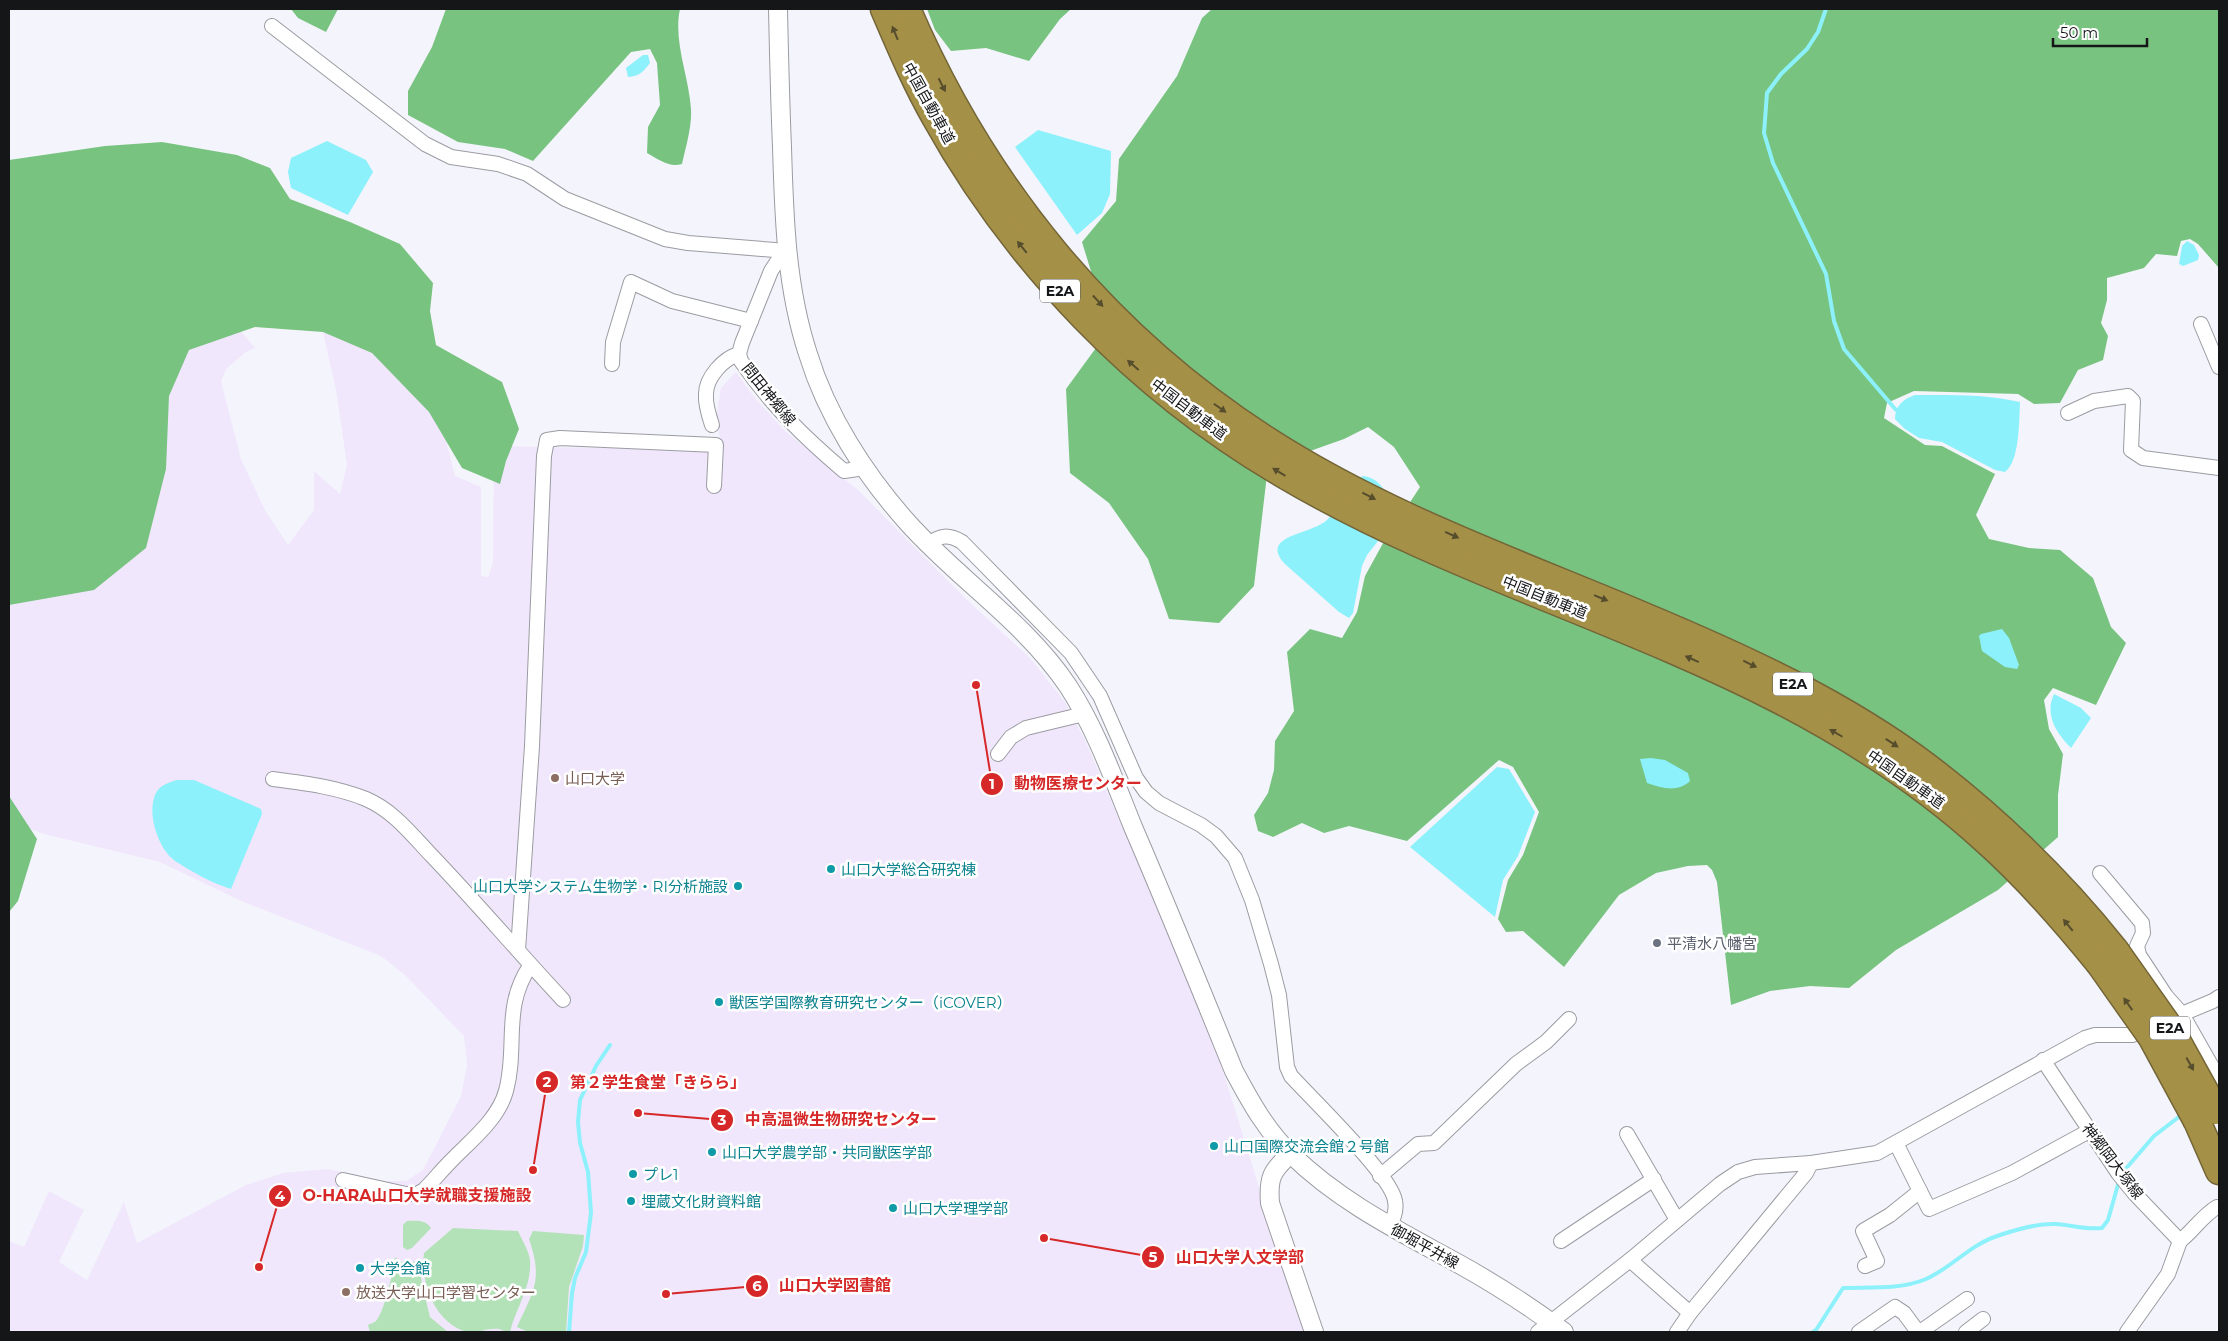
<svg xmlns="http://www.w3.org/2000/svg" width="2228" height="1341" font-family="Montserrat,'Noto Sans JP',sans-serif">
  <style>
    .education { fill: #f1e7fc }
    .green { fill: #b4e2b8 }
    .forest { fill: #79c381 }
    .water { fill: #8cf1fa }
    .lines { fill: none; stroke-linecap: round; stroke-linejoin: round }
    .stream { stroke: #8cf1fa; stroke-width: 4 }
    .minor-casing { stroke: #9b9ca2; stroke-width: 16 }
    .tertiary-casing { stroke: #9b9ca2; stroke-width: 20 }
    .motorway-casing { stroke: #736537; stroke-width: 29 }
    .minor { stroke: #fff; stroke-width: 14 }
    .tertiary { stroke: #fff; stroke-width: 18 }
    .motorway { stroke: #a59047; stroke-width: 26 }
    .motorway-bridge-casing { stroke: #736537; stroke-width: 29; stroke-linecap: butt }
    .motorway-bridge { stroke: #a59047; stroke-width: 26 }
    .oneway { fill: #564d2d }
    .education-dot { fill: #8d6e63; stroke: #fff; stroke-width: 2 }
    .culture-dot { fill: #0f9aa8; stroke: #fff; stroke-width: 2 }
    .worship-dot { fill: #6b7280; stroke: #fff; stroke-width: 2 }
    .labels { text-anchor: middle; dominant-baseline: central; stroke-width: 5; stroke-linejoin: round; paint-order: stroke }
    .shield { fill: #fff; stroke: #5b5c5d; stroke-width: 1 }
    .shield-label { font-size: 14px; font-weight: bold; fill: #151618 }
    .street-label { font-size: 15px; fill: #151618; stroke: #fff }
    .education-label { font-size: 15px; fill: #785e54; stroke: #fff; text-anchor: start }
    .culture-label { font-size: 15px; fill: #0d838f; stroke: #fff; text-anchor: start }
    .worship-label { font-size: 15px; fill: #5b616d; stroke: #fff; text-anchor: start }
    .leader { fill: none; stroke: #d62828; stroke-width: 2 }
    .callout-dot { fill: #d62828; stroke: #fff; stroke-width: 2 }
    .mark-label { font-size: 15px; text-anchor: middle; font-weight: bold; fill: #fff }
    .callout-label { font-size: 16px; text-anchor: middle; font-weight: bold; fill: #d62828; stroke: #fff; stroke-width: 5; stroke-linejoin: round; paint-order: stroke }
  </style>
  <rect width="100%" height="100%" fill="#f4f5fc"/>
  <polygon class="education" points="313,288 435,396 455,476 481,487 481,576 488,577 493,563 494,446 722,450 716,418 721,388 736,372 755,398 785,431 857,489 966,599 1030,658 1065,702 1085,740 1210,1029 1304,1332 9,1332 9,1241 24,1247 49,1191 84,1210 59,1262 87,1280 124,1202 137,1243 246,1185 283,1173 328,1169 385,1181 406,1181 423,1170 461,1096 467,1065 464,1036 405,975 381,956 241,901 160,862 48,835 14,824 9,817 9,511 49,409 232,320 255,348 246,352 226,369 221,381 241,459 265,510 288,545 314,510 314,471 340,494 347,465 336,390"/>
  <g class="green">
    <path d="M 407,1221 C 416,1221 425,1219 431,1228 L 412,1248 L 407,1250 L 403,1247 L 403,1225 Z"/>
    <path d="M 453,1228 L 518,1231 C 522,1240 529,1251 530,1260 C 532,1287 516,1307 510,1332 C 505,1332 503,1330 499,1329 C 487,1327 476,1335 464,1331 C 434,1321 420,1281 424,1253 Z"/>
    <path d="M 533,1231 L 584,1235 L 583,1246 L 569,1287 L 566,1332 L 528,1332 L 517,1327 C 534,1290 543,1280 529,1239 Z"/>
    <path d="M 395,1257 C 404,1265 408,1264 419,1260 L 422,1284 L 430,1317 L 448,1332 L 370,1332 L 368,1325 C 370,1324 375,1322 376,1321 C 384,1313 394,1269 395,1257 Z"/>
  </g>
  <g class="forest">
    <polygon points="291,9 338,9 326,32 298,18"/>
    <path d="M 446,9 L 680,9 C 673,42 689,76 691,109 C 692,127 686,146 682,164 C 669,168 658,159 647,153 L 648,127 L 660,105 L 657,63 L 650,49 L 631,52 L 533,161 L 505,149 L 458,142 L 408,115 L 408,91 L 432,47 Z"/>
    <polygon points="927,9 1071,9 1060,19 1029,61 986,48 951,51 935,30"/>
    <polygon points="1212,9 2219,9 2219,268 2198,244 2190,239 2181,241 2177,256 2156,254 2144,268 2107,278 2107,300 2101,323 2108,336 2103,360 2078,370 2060,403 2034,404 2018,394 1914,391 1887,403 1884,418 1925,445 1942,446 1995,474 1976,515 1989,539 2029,548 2060,550 2093,578 2111,627 2126,643 2096,705 2053,688 2044,700 2049,729 2063,754 2058,795 2058,837 1998,890 1896,950 1849,988 1810,986 1770,991 1731,1005 1717,882 1712,870 1707,865 1688,866 1656,873 1619,895 1564,967 1523,931 1506,932 1498,919 1508,880 1523,855 1539,812 1513,767 1499,760 1407,841 1349,826 1324,833 1302,823 1273,837 1258,831 1254,815 1268,793 1274,770 1275,741 1294,711 1287,652 1310,629 1342,638 1357,612 1365,576 1382,545 1420,487 1394,447 1368,427 1344,439 1268,466 1254,586 1219,623 1169,619 1148,559 1109,503 1070,473 1066,389 1109,330 1082,242 1116,201 1119,159 1177,76 1202,18"/>
    <polygon points="162,142 237,155 270,168 290,199 350,222 400,244 433,283 430,311 436,345 502,382 519,429 506,461 500,484 462,468 429,412 372,353 323,332 255,327 189,350 169,396 166,469 146,548 94,590 9,605 9,160 105,146"/>
    <polygon points="9,796 37,839 18,901 9,912"/>
  </g>
  <g class="water">
    <path d="M 643,55 L 648,55 L 650,63 C 643,72 640,76 628,77 L 626,68 Z"/>
    <polygon points="1038,130 1111,151 1110,194 1102,213 1077,235 1015,147"/>
    <polygon points="327,141 366,160 373,172 348,215 291,188 288,172 291,158"/>
    <polygon points="2187,241 2194,245 2199,255 2198,260 2183,266 2179,264 2182,246"/>
    <path d="M 1915,395 C 1949,395 1986,394 2020,402 C 2019,420 2020,461 2005,472 L 1995,470 L 1942,442 L 1919,438 L 1905,429 L 1895,419 C 1895,406 1903,399 1915,395 Z"/>
    <path d="M 1364,476 C 1378,479 1382,486 1389,498 L 1382,536 L 1367,555 L 1362,566 L 1353,613 L 1349,618 L 1339,612 L 1285,564 C 1258,535 1311,535 1327,520 C 1337,510 1344,492 1351,480 Z"/>
    <polygon points="2002,629 2009,638 2019,665 2017,669 2005,667 1982,651 1979,636 1981,634"/>
    <path d="M 2054,694 L 2081,708 L 2091,718 L 2071,748 C 2057,734 2044,715 2054,694 Z"/>
    <path d="M 1651,758 L 1665,760 L 1688,773 L 1690,781 C 1677,793 1662,788 1647,783 L 1640,759 Z"/>
    <polygon points="1497,767 1509,769 1535,812 1518,856 1503,880 1495,917 1410,847"/>
    <path d="M 177,780 L 194,780 L 261,809 L 262,814 L 231,889 C 212,883 192,872 175,861 C 158,849 145,811 157,791 C 161,785 170,782 177,780 Z"/>
  </g>
  <g class="lines">
    <g class="stream">
      <polyline points="1826,9 1818,32 1807,49 1781,74 1767,93 1764,133 1773,163 1826,274 1834,321 1844,349 1896,410"/>
      <polyline points="2123,1172 2154,1136 2184,1113"/>
      <polyline points="569,1332 572,1293 575,1278 586,1252 591,1213 588,1172 580,1143 578,1122 580,1100 596,1066 610,1045"/>
      <path d="M 1813,1332 L 1816,1330 L 1843,1288 C 1870,1287 1900,1290 1926,1279 C 1953,1267 1970,1244 2000,1235 C 2018,1229 2038,1223 2056,1224 C 2072,1225 2086,1230 2102,1228 L 2108,1220 L 2119,1181"/>
    </g>
    <defs>
      <g id="minor">
        <polyline points="272,26 425,144 451,157 498,164 527,174 565,199 665,239 688,243 775,250 782,254 787,254"/>
        <path d="M 782,254 L 771,271 L 742,343 L 739,354 L 741,361 C 771,405 804,437 844,471 L 865,468"/>
        <polyline points="2201,324 2219,367"/>
        <polyline points="612,364 613,342 631,282 672,301 751,321"/>
        <polyline points="2068,413 2094,401 2128,396 2133,401 2131,450 2143,458 2219,468"/>
        <path d="M 712,425 C 709,416 705,404 706,394 C 706,377 724,358 739,354"/>
        <path d="M 928,544 C 941,535 948,534 962,542 L 1071,653 L 1100,696 L 1136,778 L 1146,792 L 1159,803 L 1201,825 L 1216,836 L 1235,858 L 1252,900 L 1271,964 L 1279,995 L 1287,1067 L 1291,1076 C 1312,1099 1392,1176 1395,1201 C 1397,1210 1393,1220 1389,1227"/>
        <polyline points="998,754 1011,737 1026,728 1084,714"/>
        <path d="M 273,779 C 304,783 337,787 366,799 C 394,811 412,835 432,856 C 477,903 519,953 563,1000"/>
        <polyline points="2100,873 2142,923 2143,933 2137,946 2139,955 2166,996 2182,1014 2219,1079"/>
        <polyline points="518,950 532,746 544,456 547,440 560,438 716,445 714,486"/>
        <polyline points="2043,1060 2118,1173 2135,1194 2180,1241"/>
        <polyline points="1627,1134 1677,1220"/>
        <polyline points="1380,1176 1418,1144 1434,1143 1516,1064 1546,1042 1569,1019"/>
        <path d="M 343,1180 L 406,1194 L 417,1194 L 424,1190 C 433,1181 441,1171 450,1162 C 470,1141 498,1120 506,1091 C 518,1047 502,1007 530,966"/>
        <polyline points="1920,1191 1929,1209 2012,1173 2089,1131"/>
        <polyline points="1561,1241 1654,1179"/>
        <path d="M 2180,1241 C 2194,1230 2202,1216 2217,1207"/>
        <polyline points="1630,1260 1690,1313"/>
        <polyline points="1865,1266 1877,1261 1863,1231 1890,1215 1920,1191 1896,1143"/>
        <polyline points="1538,1332 1630,1260 1720,1184 1738,1172 1755,1167 1811,1163 1877,1153 2085,1038 2095,1035 2132,1035 2213,1001 2219,997"/>
        <polyline points="1677,1332 1690,1313 1806,1173 1811,1163"/>
        <polyline points="1859,1332 1895,1307 1904,1313 1918,1332"/>
        <polyline points="1920,1332 1967,1299"/>
        <polyline points="1966,1332 1983,1319"/>
        <polyline points="2127,1332 2168,1274 2180,1241"/>
      </g>
      <g id="tertiary">
        <path d="M 778,9 C 779,55 780,101 782,147 C 784,217 786,287 808,354 C 827,416 865,475 908,523 C 959,580 1025,622 1068,686 C 1096,729 1114,780 1133,827 C 1168,908 1201,990 1234,1071 C 1250,1101 1267,1132 1292,1155 C 1340,1202 1401,1232 1459,1264 C 1495,1284 1531,1307 1564,1332"/>
        <path d="M 1290,1154 C 1272,1171 1268,1177 1270,1203 L 1314,1332"/>
      </g>
      <g id="motorway">
        <path d="M 884,9 C 900,46 915,82 935,117 C 1016,263 1137,388 1281,473 C 1439,567 1618,617 1781,701 C 1854,739 1925,785 1985,840 C 2027,877 2064,920 2099,963"/>
        <path d="M 907,9 C 983,186 1103,334 1265,439 C 1382,515 1516,562 1644,616 C 1742,657 1843,703 1929,768 C 1998,821 2061,882 2115,950"/>
        <polyline points="2197,1121 2219,1171"/>
      </g>
    </defs>
    <use href="#minor" class="minor-casing"/>
    <use href="#tertiary" class="tertiary-casing"/>
    <use href="#motorway" class="motorway-casing"/>
    <use href="#minor" class="minor"/>
    <use href="#tertiary" class="tertiary"/>
    <use href="#motorway" class="motorway"/>
    <defs>
      <g id="motorway-bridge">
        <polyline points="2115,950 2170,1028 2216,1111"/>
        <polyline points="2099,963 2152,1038 2197,1121"/>
      </g>
    </defs>
    <use href="#motorway-bridge" class="motorway-bridge-casing"/>
    <use href="#motorway-bridge" class="motorway-bridge"/>
  </g>
  <defs><path id="oneway-solid" d="M-6-.8H1V-3.2L6.5 0L1 3.2V.8H-6Z" transform="scale(1.25)"/></defs>
  <g class="oneway">
    <use href="#oneway-solid" transform="translate(895 33) rotate(-112)"/>
    <use href="#oneway-solid" transform="translate(942 85) rotate(63)"/>
    <use href="#oneway-solid" transform="translate(1022 247) rotate(-129)"/>
    <use href="#oneway-solid" transform="translate(1098 301) rotate(47)"/>
    <use href="#oneway-solid" transform="translate(1133 365) rotate(-139)"/>
    <use href="#oneway-solid" transform="translate(1220 408) rotate(35)"/>
    <use href="#oneway-solid" transform="translate(1279 472) rotate(-149)"/>
    <use href="#oneway-solid" transform="translate(1369 496) rotate(27)"/>
    <use href="#oneway-solid" transform="translate(1452 535) rotate(24)"/>
    <use href="#oneway-solid" transform="translate(1601 598) rotate(22)"/>
    <use href="#oneway-solid" transform="translate(1692 659) rotate(-156)"/>
    <use href="#oneway-solid" transform="translate(1750 664) rotate(26)"/>
    <use href="#oneway-solid" transform="translate(1836 733) rotate(-150)"/>
    <use href="#oneway-solid" transform="translate(1892 743) rotate(33)"/>
    <use href="#oneway-solid" transform="translate(2068 925) rotate(-129)"/>
    <use href="#oneway-solid" transform="translate(2128 1004) rotate(-125)"/>
    <use href="#oneway-solid" transform="translate(2190 1064) rotate(61)"/>
  </g>
  <g class="education-dot">
    <circle cx="555" cy="778" r="5"/>
    <circle cx="346" cy="1292" r="5"/>
  </g>
  <g class="culture-dot">
    <circle cx="831" cy="869" r="5"/>
    <circle cx="738" cy="886" r="5"/>
    <circle cx="719" cy="1002" r="5"/>
    <circle cx="1214" cy="1146" r="5"/>
    <circle cx="712" cy="1152" r="5"/>
    <circle cx="633" cy="1174" r="5"/>
    <circle cx="631" cy="1201" r="5"/>
    <circle cx="893" cy="1208" r="5"/>
    <circle cx="360" cy="1268" r="5"/>
  </g>
  <circle class="worship-dot" cx="1657" cy="943" r="5"/>
  <g class="labels">
    <g class="shield">
      <rect x="1040" y="279.5" width="40" height="23" rx="4"/>
      <rect x="1773" y="672.5" width="40" height="23" rx="4"/>
      <rect x="2150" y="1016.5" width="40" height="23" rx="4"/>
    </g>
    <g class="shield-label">
      <text x="1060" y="291">E2A</text>
      <text x="1793" y="684">E2A</text>
      <text x="2170" y="1028">E2A</text>
    </g>
    <g class="street-label">
      <text transform="translate(929 103) rotate(61)">中国自動車道</text>
      <text transform="translate(769 394) rotate(51)">問田神郷線</text>
      <text transform="translate(1189 409) rotate(37)">中国自動車道</text>
      <text transform="translate(1545 597) rotate(22)">中国自動車道</text>
      <text transform="translate(1906 779) rotate(35)">中国自動車道</text>
      <text transform="translate(2113 1161) rotate(53)">神郷岡大塚線</text>
      <text transform="translate(1425 1246) rotate(29)">御堀平井線</text>
    </g>
    <g class="education-label">
      <text x="565" y="778">山口大学</text>
      <text x="356" y="1292">放送大学山口学習センター</text>
    </g>
    <g class="culture-label">
      <text x="841" y="869">山口大学総合研究棟</text>
      <text x="728" y="886" text-anchor="end">山口大学システム生物学・RI分析施設</text>
      <text x="729" y="1002">獣医学国際教育研究センター（iCOVER）</text>
      <text x="1224" y="1146">山口国際交流会館２号館</text>
      <text x="722" y="1152">山口大学農学部・共同獣医学部</text>
      <text x="643" y="1174">プレ1</text>
      <text x="641" y="1201">埋蔵文化財資料館</text>
      <text x="903" y="1208">山口大学理学部</text>
      <text x="370" y="1268">大学会館</text>
    </g>
    <g class="worship-label">
      <text x="1667" y="943">平清水八幡宮</text>
    </g>
  </g>
  <path class="leader" d="M976 685L992 784M533 1170L547 1082M638 1113L722 1120M259 1267L280 1196M1044 1238L1153 1257M666 1294L757 1286"/>
  <g class="callout-dot">
    <circle cx="976" cy="685" r="5"/>
    <circle cx="533" cy="1170" r="5"/>
    <circle cx="638" cy="1113" r="5"/>
    <circle cx="259" cy="1267" r="5"/>
    <circle cx="1044" cy="1238" r="5"/>
    <circle cx="666" cy="1294" r="5"/>
    <circle cx="992" cy="784" r="12"/>
    <circle cx="547" cy="1082" r="12"/>
    <circle cx="722" cy="1120" r="12"/>
    <circle cx="280" cy="1196" r="12"/>
    <circle cx="1153" cy="1257" r="12"/>
    <circle cx="757" cy="1286" r="12"/>
  </g>
  <g class="mark-label">
    <text x="992" y="789">1</text>
    <text x="547" y="1087">2</text>
    <text x="722" y="1125">3</text>
    <text x="280" y="1201">4</text>
    <text x="1153" y="1262">5</text>
    <text x="757" y="1291">6</text>
  </g>
  <g class="callout-label">
    <text x="1078" y="789">動物医療センター</text>
    <text x="658" y="1088">第２学生食堂「きらら」</text>
    <text x="841" y="1125">中高温微生物研究センター</text>
    <text x="417" y="1201">O-HARA山口大学就職支援施設</text>
    <text x="1240" y="1263">山口大学人文学部</text>
    <text x="835" y="1291">山口大学図書館</text>
  </g>
  <rect width="2228" height="1341" fill="none" stroke="#151618" stroke-width="20"/>
  <path d="M2053 38v8h94v-8" fill="none" stroke="#151618" stroke-width="2.5"/>
  <text x="2060" y="38" font-size="15" fill="#151618" stroke="#ffffff" stroke-width="4" paint-order="stroke">50 m</text>
</svg>
